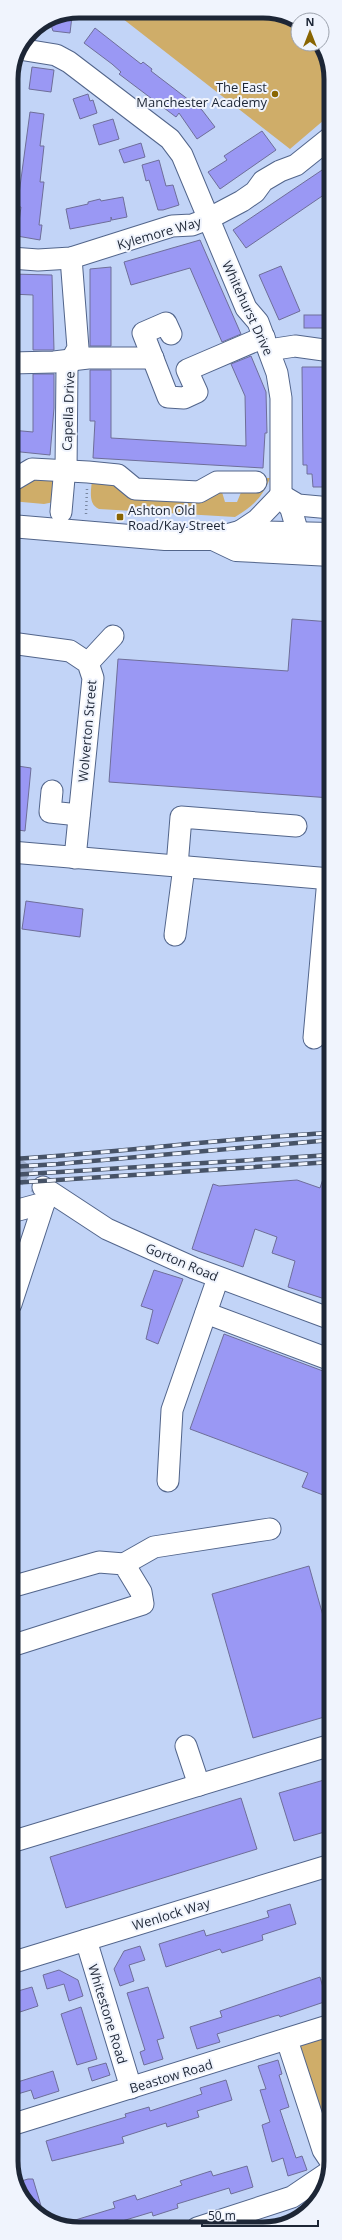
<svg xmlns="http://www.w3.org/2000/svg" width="342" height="2240" font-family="'Open Sans',sans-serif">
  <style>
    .green { fill: #cfad69 }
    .building { fill: #9a98f4; stroke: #6e6e99 }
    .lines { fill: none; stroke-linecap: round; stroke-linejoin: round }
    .minor-tunnel { stroke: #a1b1d0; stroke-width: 21; stroke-dasharray: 21 10; stroke-linecap: butt }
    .minor-casing { stroke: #52658b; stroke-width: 23 }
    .highway-casing { stroke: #52658b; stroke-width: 24 }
    .path { stroke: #7987a1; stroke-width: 2.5; stroke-dasharray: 1 3; stroke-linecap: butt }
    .minor { stroke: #fff; stroke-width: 21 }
    .highway { stroke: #fff; stroke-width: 22 }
    .rail-casing { stroke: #475367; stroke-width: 4.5 }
    .rail { stroke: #f0f4fd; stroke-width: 3; stroke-dasharray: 9; stroke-linecap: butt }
    .poi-dot { fill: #896502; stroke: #f0f4fd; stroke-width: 1.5 }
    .labels { text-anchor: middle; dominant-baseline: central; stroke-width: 4; stroke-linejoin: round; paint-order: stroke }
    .poi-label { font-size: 13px; fill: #1d2636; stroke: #f0f4fd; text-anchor: end }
    .street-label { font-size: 13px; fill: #1d2636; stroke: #f0f4fd }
    .rim { fill: none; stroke: #1d2636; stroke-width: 5 }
  </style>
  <rect width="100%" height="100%" fill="#c2d4f7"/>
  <g class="green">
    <polygon points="280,13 298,24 298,44 318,44 331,75 331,114 290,149 118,15"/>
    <polygon points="33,476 59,478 54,502 44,504 11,501 11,485"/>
    <path d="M 262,478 L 270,478 C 263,497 252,507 235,517 L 99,509 C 88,504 91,491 92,480 L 218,491 L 222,492 L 225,502 L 237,502 L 242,490 Z"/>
    <polygon points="331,2036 331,2135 329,2134 299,2046"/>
  </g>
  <g class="building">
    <polygon points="53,16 72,16 70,33 53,31 49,19"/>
    <polygon points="95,28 141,64 143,62 152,69 151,71 202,110 215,127 197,139 179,113 176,117 119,74 121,72 112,64 84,43"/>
    <polygon points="32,67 54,70 51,92 29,89"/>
    <polygon points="88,94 90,101 93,100 97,113 80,119 73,99"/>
    <polygon points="30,112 44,114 40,146 44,146 40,182 44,182 39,225 42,225 40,240 17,236 21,207 19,207 19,194"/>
    <polygon points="113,119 119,139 99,145 93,125"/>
    <polygon points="262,131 276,150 220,189 208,172 227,160 224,156"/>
    <polygon points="141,143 145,157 124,163 119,150"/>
    <polygon points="159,160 166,186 173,185 179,205 163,210 158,210 149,180 146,181 142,165"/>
    <polygon points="331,164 331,190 246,248 233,230"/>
    <polygon points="123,197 127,217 112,220 111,217 111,221 70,229 66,209 88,204 88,202 100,199 101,201"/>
    <polygon points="200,240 241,334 222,342 190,268 131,285 124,262"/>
    <polygon points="281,266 300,311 279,320 259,275"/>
    <polygon points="111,267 111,346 90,346 90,269"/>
    <polygon points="11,274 52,275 54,350 33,350 33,295 11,294"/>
    <rect x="304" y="315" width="21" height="13"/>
    <polygon points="251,356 266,392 267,433 265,433 263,468 93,458 95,421 90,421 90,370 111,370 111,438 246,446 245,396 231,364"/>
    <polygon points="302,367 329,367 329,380 324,380 323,386 323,466 331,466 331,487 313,487 312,474 307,474 307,465 303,465"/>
    <polygon points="33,374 54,374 54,408 50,455 11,451 11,430 33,432"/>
    <polygon points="292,619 331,622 331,798 109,782 118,659 288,671"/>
    <polygon points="11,765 31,768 25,831 11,829"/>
    <polygon points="26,901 83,909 80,937 22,929"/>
    <polygon points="329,1161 331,1162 331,1301 288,1287 295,1261 272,1253 277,1237 255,1229 243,1267 192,1249 213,1184 219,1186 297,1180 320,1188"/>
    <polygon points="154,1270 183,1279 158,1344 146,1339 153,1310 141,1306"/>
    <polygon points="224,1334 331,1374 331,1498 302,1487 308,1473 190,1429"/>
    <polygon points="309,1566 331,1644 331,1715 253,1738 212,1594"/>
    <polygon points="331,1778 331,1830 294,1841 279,1793"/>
    <polygon points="241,1798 257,1849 66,1908 50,1857"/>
    <polygon points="290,1904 296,1924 262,1935 263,1940 222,1953 220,1949 166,1967 159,1944 204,1930 206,1936 226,1930 269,1917 267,1911"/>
    <polygon points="140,1946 145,1960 129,1965 134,1981 120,1986 114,1969 124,1951"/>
    <polygon points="59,1970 78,1980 83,1996 69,2001 64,1984 47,1989 43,1975"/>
    <polygon points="320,1977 327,2001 280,2017 279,2015 275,2016 217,2034 220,2042 197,2049 190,2027 222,2017 220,2011"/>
    <polygon points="32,1987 38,2006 11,2015 11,1993"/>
    <polygon points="148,1987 164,2038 157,2040 163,2059 144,2065 140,2052 145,2050 127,1993"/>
    <polygon points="81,2007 97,2059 77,2065 61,2014"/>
    <polygon points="278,2060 282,2074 279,2075 289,2107 280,2110 296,2158 302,2156 307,2170 288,2176 283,2158 272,2162 262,2125 270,2122 260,2090 266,2089 258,2066"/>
    <polygon points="106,2063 110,2075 92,2081 88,2068"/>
    <polygon points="53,2071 59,2091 34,2099 31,2090 11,2096 11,2084"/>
    <polygon points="226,2080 232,2100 197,2111 199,2117 167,2127 166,2123 122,2137 124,2143 52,2161 46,2141 126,2117 125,2114 149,2107 150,2111 202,2094 200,2088"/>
    <polygon points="247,2166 253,2187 231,2194 229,2188 177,2204 178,2208 153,2216 152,2212 109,2225 110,2227 63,2227 62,2224 115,2208 113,2202 135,2195 137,2200 182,2185 180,2181 211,2171 213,2176"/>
    <polygon points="28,2179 33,2179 44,2216 28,2206 18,2182"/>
  </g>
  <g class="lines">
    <polyline class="minor-tunnel" points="11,1165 43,1187"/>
    <defs>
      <g id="minor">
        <polyline points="19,49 56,55 69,62 170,139 182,155 246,308 258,322 277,373 281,398 281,495 291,509 298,533"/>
        <polyline points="11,258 38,260 71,258 172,226 192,225 208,219 242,201 255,192 263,181 280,171 296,165 331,137"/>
        <polyline points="171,334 166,323 143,333 168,397 184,398 197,392 187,370 264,337"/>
        <polyline points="269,350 295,346 331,351"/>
        <polyline points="11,363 54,362 88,358 153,358"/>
        <polyline points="11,478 15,479 32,469 88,472 118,475 135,489 199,492 217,482 256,482"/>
        <polyline points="281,495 298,505 331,508"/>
        <polyline points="61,512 64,478 66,471 67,368 78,348 71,258"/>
        <polyline points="239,532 257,520 281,495"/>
        <polyline points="11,643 70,651 88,663 93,678 75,858"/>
        <polyline points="88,663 113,636"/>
        <polyline points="52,791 50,812 79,815"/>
        <polyline points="11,852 331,879"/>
        <polyline points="177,866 181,817 296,826"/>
        <polyline points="175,935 184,867"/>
        <polyline points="314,1038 328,879"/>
        <polyline points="43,1187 107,1229 194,1268 331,1319"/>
        <polyline points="11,1212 44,1203"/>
        <polyline points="11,1304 48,1191"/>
        <polyline points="206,1313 331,1360"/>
        <polyline points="168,1481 172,1410 218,1278"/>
        <polyline points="124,1564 154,1547 270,1529"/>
        <polyline points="11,1587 99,1562 124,1564 141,1592 143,1604 11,1646"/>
        <polyline points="186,1746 199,1785"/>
        <polyline points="11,1842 331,1745"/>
        <polyline points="86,1940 131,2088"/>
        <polyline points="11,1963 331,1865"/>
        <polyline points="287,2040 323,2150 331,2162"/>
        <polyline points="11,2125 331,2025"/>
        <polyline points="197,2228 292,2197 329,2172"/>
      </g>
      <g id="highway">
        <polyline points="11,526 165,539 213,539 239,532 331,534"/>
        <polyline points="213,539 236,550 331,555"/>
      </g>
    </defs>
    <use href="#minor" class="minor-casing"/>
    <use href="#highway" class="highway-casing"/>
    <g class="path">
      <polyline points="86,514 87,489"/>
      <polyline points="324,2095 331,2085"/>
    </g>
    <use href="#minor" class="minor"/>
    <use href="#highway" class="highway"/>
    <defs>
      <g id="rail">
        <path d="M 11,1159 C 118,1153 224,1138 331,1133"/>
        <polyline points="11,1167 58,1164 331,1140"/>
        <polyline points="11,1175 331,1155"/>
        <polyline points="11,1183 331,1162"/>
      </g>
    </defs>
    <use href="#rail" class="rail-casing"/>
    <use href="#rail" class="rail"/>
  </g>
  <g class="poi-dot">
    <circle cx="275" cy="94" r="4"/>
    <rect x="116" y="513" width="8" height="8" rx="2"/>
  </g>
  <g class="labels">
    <g class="poi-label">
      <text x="267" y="87">The East<tspan x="267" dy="15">Manchester Academy</tspan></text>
      <text x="128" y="510" text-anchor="start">Ashton Old<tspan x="128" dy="15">Road/Kay Street</tspan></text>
    </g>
    <g class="street-label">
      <text transform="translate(159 233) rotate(-16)">Kylemore Way</text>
      <text transform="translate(248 308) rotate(65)">Whitehurst Drive</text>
      <text transform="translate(68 411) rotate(-88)">Capella Drive</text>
      <text transform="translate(87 731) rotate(-85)">Wolverton Street</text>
      <text transform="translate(182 1262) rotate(23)">Gorton Road</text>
      <text transform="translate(171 1914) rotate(-17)">Wenlock Way</text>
      <text transform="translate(108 2014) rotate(73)">Whitestone Road</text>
      <text transform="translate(171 2076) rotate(-17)">Beastow Road</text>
    </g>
  </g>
  <path d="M0 0H342V2240H0ZM79 18H263A61 61 0 0 1 324 79V2161A61 61 0 0 1 263 2222H79A61 61 0 0 1 18 2161V79A61 61 0 0 1 79 18Z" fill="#f0f4fd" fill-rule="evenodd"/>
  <path class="rim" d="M79 18H263A61 61 0 0 1 324 79V2161A61 61 0 0 1 263 2222H79A61 61 0 0 1 18 2161V79A61 61 0 0 1 79 18Z"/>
  <g transform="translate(310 32)"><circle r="19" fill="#f0f4fd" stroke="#9ca2ad"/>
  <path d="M0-3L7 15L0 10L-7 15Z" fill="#896502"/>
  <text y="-6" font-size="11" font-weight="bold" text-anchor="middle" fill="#1d2636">N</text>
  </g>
  <path d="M202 2220v6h116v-6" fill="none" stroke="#1d2636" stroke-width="2"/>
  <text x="208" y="2220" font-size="12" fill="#1d2636" stroke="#f0f4fd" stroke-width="3" paint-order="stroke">50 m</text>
</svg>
